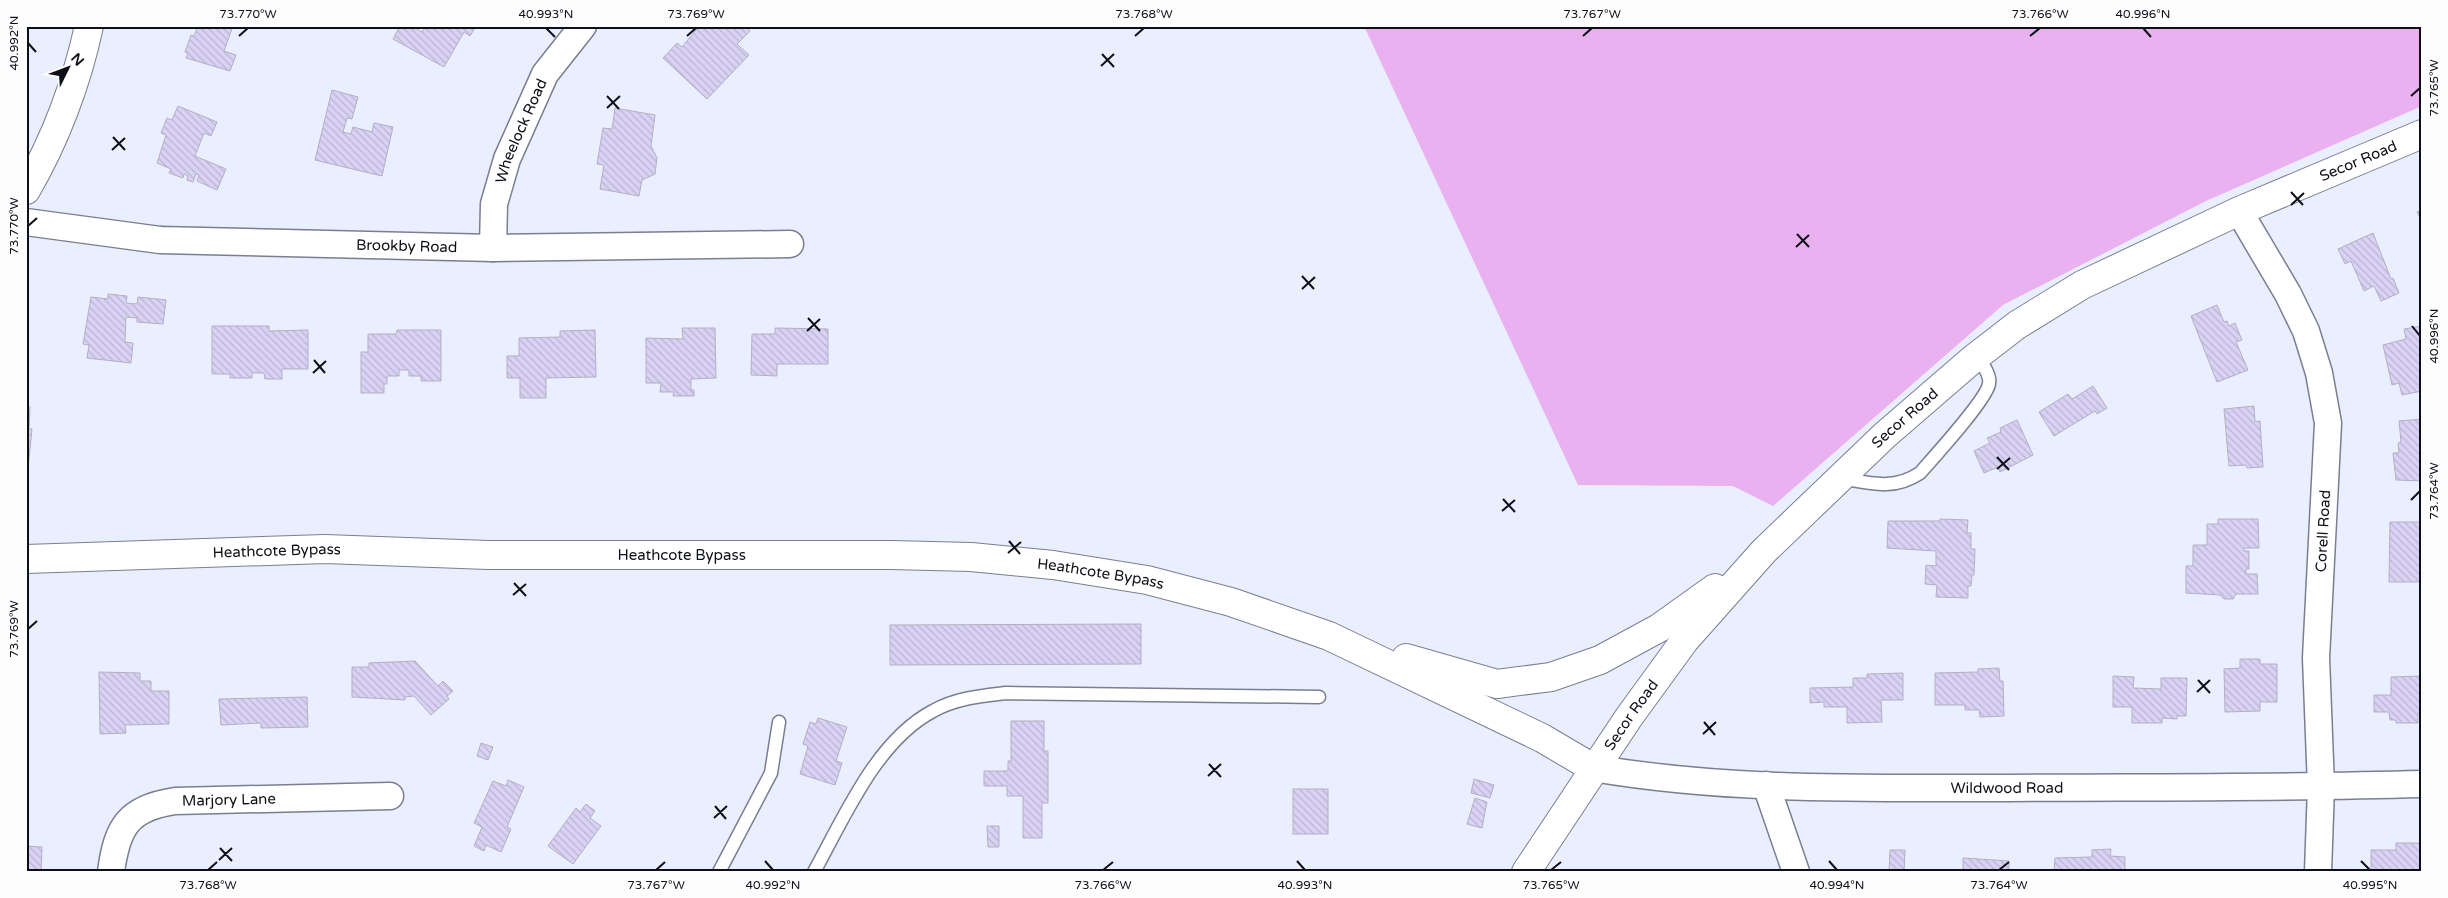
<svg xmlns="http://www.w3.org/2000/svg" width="2448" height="898" font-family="'Varela Round',sans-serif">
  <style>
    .grass { fill: #e9b1f0 }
    .building { fill: url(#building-back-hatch); stroke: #b3afc1 }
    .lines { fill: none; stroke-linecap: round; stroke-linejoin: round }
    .lane-casing { stroke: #797f90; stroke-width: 15 }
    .street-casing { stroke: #797f90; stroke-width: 29 }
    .secondary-casing { stroke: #797f90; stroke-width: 30 }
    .lane { stroke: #fff; stroke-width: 12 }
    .street { stroke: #fff; stroke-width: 26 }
    .secondary { stroke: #fff; stroke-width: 28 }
    .ticks { fill: none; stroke: #0e1017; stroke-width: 2 }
    .labels { text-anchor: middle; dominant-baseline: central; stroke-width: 4; stroke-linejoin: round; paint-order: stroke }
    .street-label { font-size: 15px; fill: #0e1017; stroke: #fdfdfd }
    .neatline { fill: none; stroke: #0e1017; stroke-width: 2 }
    .ticks-label { font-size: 12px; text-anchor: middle; fill: #0e1017 }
  </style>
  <defs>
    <pattern id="building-back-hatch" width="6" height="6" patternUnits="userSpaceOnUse" patternTransform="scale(1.25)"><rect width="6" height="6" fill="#dad2f4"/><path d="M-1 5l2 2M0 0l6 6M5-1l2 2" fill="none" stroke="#bab3d0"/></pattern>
  </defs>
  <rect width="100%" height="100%" fill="#eaefff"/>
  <polygon class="grass" points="1364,26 2422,26 2422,106 2206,201 2003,305 1773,506 1733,486 1578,485"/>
  <g class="building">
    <polygon points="198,26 233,26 224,51 236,55 230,71 186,58 188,53 185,52 191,35 194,36"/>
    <polygon points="400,26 412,26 422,32 426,26 476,26 470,36 464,32 444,67 393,39"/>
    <polygon points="699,26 746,26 750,31 737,44 749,55 707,99 663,58 677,43 682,47"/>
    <polygon points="332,90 358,97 352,119 347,118 343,132 351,134 353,127 372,132 374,123 393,127 382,176 315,160"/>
    <polygon points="178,106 217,122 211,136 204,133 195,156 226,169 217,190 197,181 199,175 196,174 193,182 187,180 188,176 184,174 183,178 169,173 171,169 157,163 166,135 161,133 167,118 172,120"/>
    <polygon points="615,108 655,115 651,146 657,158 655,174 642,180 639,196 600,189 604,165 597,164 603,128 612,129"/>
    <polygon points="2422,210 2422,222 2417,212"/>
    <polygon points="2373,233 2391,279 2393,278 2399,293 2381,301 2374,286 2364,291 2351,261 2345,264 2338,249"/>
    <polygon points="108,294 127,296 126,303 137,304 138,297 166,300 163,324 137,322 137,318 126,317 125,342 133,343 131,363 87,358 89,345 83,344 91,297 108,299"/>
    <polygon points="2217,305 2224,322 2227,321 2229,326 2235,323 2242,340 2236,342 2248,370 2217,382 2191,316"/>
    <polygon points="212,326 269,326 269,331 308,330 308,369 282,369 282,379 265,379 264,373 252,373 252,378 230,378 230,374 212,374"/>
    <polygon points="2422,326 2422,391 2402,395 2399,383 2392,385 2383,345 2406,339 2404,329"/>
    <polygon points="682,328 715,328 716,378 691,379 691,390 694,390 694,396 673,396 674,392 660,392 661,383 646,383 646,338 683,339"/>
    <polygon points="775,328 828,329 828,364 777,364 777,376 751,375 752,334 775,334"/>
    <polygon points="397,330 441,330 441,381 421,381 421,376 409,376 409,370 399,370 399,376 387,376 387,384 384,384 384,393 361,393 361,352 368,352 368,334 396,334"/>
    <polygon points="595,330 596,377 546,378 546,398 520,398 520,378 507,378 507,356 519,356 519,338 560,337 560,331"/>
    <polygon points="2093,386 2107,408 2097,414 2095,411 2054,436 2039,412 2068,394 2072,399"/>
    <polygon points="2254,406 2255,422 2260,421 2263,467 2247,468 2246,465 2229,466 2224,409"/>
    <polygon points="26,407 30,407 29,429 32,429 28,468 26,467"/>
    <polygon points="2422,419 2422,481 2396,480 2393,453 2399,453 2398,443 2401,442 2399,421"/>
    <polygon points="2017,420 2033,455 2000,472 1998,467 1984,473 1974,451 1990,443 1987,438 2001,432 2000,428"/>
    <polygon points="1940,519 1968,520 1967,533 1971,533 1971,549 1975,549 1974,575 1972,575 1971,586 1968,586 1968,598 1936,597 1937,585 1925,584 1926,565 1936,566 1936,551 1887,548 1888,521 1940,521"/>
    <polygon points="2218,519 2258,519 2259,548 2244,548 2244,551 2249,551 2249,569 2246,569 2246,574 2257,574 2258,594 2236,594 2233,599 2224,599 2220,595 2186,593 2186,566 2193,566 2193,545 2207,545 2207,524 2218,524"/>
    <polygon points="2390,522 2422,522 2422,582 2389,582"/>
    <polygon points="1141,624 1141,664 890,665 890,625"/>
    <polygon points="2240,659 2260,659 2260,664 2277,664 2277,702 2260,702 2260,711 2225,712 2224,669 2240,668"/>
    <polygon points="415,661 438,686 443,681 453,691 447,696 449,699 431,715 414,696 405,697 405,700 352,697 352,667 369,667 369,663"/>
    <polygon points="1999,668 2000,681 2003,681 2004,716 1980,717 1979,710 1965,710 1965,705 1935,705 1935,673 1978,672 1978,669"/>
    <polygon points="99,672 140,673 140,681 151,681 151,691 169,691 169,724 125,725 126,733 100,734"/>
    <polygon points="1903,673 1903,700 1881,700 1882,722 1847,723 1847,707 1824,707 1824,702 1810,703 1810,688 1853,687 1853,678 1867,678 1867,674"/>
    <polygon points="2113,676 2134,677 2133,688 2161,689 2161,678 2187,678 2186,716 2177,716 2177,719 2162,718 2162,723 2132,723 2132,707 2113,707"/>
    <polygon points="2421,676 2422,713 2418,713 2418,723 2396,723 2396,720 2390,720 2389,712 2374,712 2374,695 2391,695 2391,677"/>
    <polygon points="307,697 308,727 261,728 261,723 221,725 219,699"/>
    <polygon points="818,718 847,727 836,761 842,763 835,785 800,774 808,746 803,744 810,722 816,724"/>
    <polygon points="1011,721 1044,721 1044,751 1048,751 1048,803 1042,803 1042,838 1023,838 1023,796 1007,796 1007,786 984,786 984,771 1008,771 1008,761 1011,761"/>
    <polygon points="481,743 493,747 488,760 477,756"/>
    <polygon points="1474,779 1494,785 1490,798 1471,793"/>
    <polygon points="508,780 524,787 507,827 511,829 501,852 486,845 484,851 474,846 482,827 474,823 493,781 506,786"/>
    <rect x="1293" y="789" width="35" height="45"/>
    <polygon points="1475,798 1487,802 1482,828 1467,824"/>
    <polygon points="586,804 595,811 590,818 601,826 573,864 548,846 576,808 580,812"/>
    <polygon points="987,826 999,826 999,847 988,847"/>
    <polygon points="2396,843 2422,843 2422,872 2371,872 2371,850 2396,850"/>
    <polygon points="26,846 42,847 41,872 26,872"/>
    <polygon points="2111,849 2110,856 2125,857 2125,872 2054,872 2055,858 2092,857 2092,850"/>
    <polygon points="1890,850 1905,850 1904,872 1889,872"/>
    <polygon points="1963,858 2009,861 2009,872 1963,872"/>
  </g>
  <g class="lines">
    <defs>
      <g id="lane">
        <path d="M 1840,478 C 1870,483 1893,491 1920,473 C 1934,457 1986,400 1989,384 C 1991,374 1982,364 1977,356"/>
        <polyline points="719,872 771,773 779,722"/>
        <path d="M 814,872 C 844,818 876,741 933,711 C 956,698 981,696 1006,693 L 1319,697"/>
      </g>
      <g id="street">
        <polyline points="2239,211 2288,294 2306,331 2319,373 2328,423 2316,658 2321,787 2318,872"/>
        <path id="s1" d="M 26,222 L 160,240 L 493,248 L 790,244"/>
        <path id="s2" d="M 493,248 L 494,204 L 507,159 L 545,74 L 583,26"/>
        <path id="s3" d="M 1593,768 C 1727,791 1865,788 2001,788 C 2141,787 2281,788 2422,784"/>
        <polyline points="1766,785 1796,872"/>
        <path id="s4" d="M 111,872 C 117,827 128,808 175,801 L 390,796"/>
      </g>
      <g id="secondary">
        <path d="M 26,190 C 55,141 77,82 89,26"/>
        <path id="s5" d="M 26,559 L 325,549 L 488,555 L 891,555 L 971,557 L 1053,565 L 1147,580 L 1231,602 L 1329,636 L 1542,738 L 1593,768"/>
        <polyline points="1406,658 1497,684 1551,677 1600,660 1659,628 1715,588"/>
        <path id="s6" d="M 1526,872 L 1629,717 L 1685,640 L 1764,551 L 1885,435 L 1973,359 L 2017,325 L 2082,285 L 2239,211 L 2422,134"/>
      </g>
    </defs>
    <use href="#lane" class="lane-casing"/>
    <use href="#street" class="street-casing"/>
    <use href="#secondary" class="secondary-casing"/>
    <use href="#lane" class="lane"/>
    <use href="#street" class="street"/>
    <use href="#secondary" class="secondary"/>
  </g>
  <path class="ticks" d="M 546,28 L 555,37M 2143,28 L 2151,37M 239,36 L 248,28M 687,36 L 696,28M 1135,36 L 1144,28M 1583,36 L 1592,28M 2030,36 L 2040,28M 28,43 L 36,52M 1102,54 L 1114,67M 1101,66 L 1114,54M 607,96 L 619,109M 2411,96 L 2420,88M 607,108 L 620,96M 113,137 L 125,150M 112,150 L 125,138M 2291,192 L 2303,205M 2291,205 L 2304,193M 28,226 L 37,218M 1797,234 L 1809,247M 1796,247 L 1809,235M 1302,276 L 1314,289M 1302,289 L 1315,277M 808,318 L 820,331M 2412,326 L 2420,336M 807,331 L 820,319M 314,360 L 325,373M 313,373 L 326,361M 1997,457 L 2009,470M 1997,469 L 2010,458M 1503,499 L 1515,512M 2411,500 L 2420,491M 1502,511 L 1515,500M 1009,541 L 1020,554M 1008,553 L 1021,542M 514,583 L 526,596M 513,595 L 526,584M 28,629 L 37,621M 2198,680 L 2210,693M 2197,692 L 2210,680M 1704,722 L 1715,735M 1703,734 L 1716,722M 1209,764 L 1221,777M 1208,776 L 1221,764M 715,806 L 726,819M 714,818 L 727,806M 220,848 L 232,861M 219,860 L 232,848M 765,861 L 773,870M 1297,861 L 1305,870M 1829,861 L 1837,870M 2361,861 L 2370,870M 208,870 L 217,862M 656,870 L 665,862M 1103,870 L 1113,862M 1551,870 L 1561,862M 1999,870 L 2009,862"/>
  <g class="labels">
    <g class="street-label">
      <text stroke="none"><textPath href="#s2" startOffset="122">Wheelock Road</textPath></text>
      <text stroke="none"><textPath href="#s6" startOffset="1119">Secor Road</textPath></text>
      <text stroke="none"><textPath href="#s1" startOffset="382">Brookby Road</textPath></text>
      <text stroke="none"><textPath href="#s6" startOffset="594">Secor Road</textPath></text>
      <text transform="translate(2323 531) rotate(-87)">Corell Road</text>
      <text stroke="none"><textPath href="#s5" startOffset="251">Heathcote Bypass</textPath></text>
      <text stroke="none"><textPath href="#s5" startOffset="656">Heathcote Bypass</textPath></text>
      <text stroke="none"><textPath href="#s5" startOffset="1076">Heathcote Bypass</textPath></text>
      <text stroke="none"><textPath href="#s6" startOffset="189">Secor Road</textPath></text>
      <text stroke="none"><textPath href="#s3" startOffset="415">Wildwood Road</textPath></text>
      <text stroke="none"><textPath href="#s4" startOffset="160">Marjory Lane</textPath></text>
    </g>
  </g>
  <rect width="2448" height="898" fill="none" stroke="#fdfdfd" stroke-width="55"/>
  <g transform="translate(68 68) rotate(48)" stroke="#fdfdfd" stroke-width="4" paint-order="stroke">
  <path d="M0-4L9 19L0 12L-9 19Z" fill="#0e1017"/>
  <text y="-8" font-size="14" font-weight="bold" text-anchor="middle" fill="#0e1017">N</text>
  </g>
  <rect x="28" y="28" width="2392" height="842" class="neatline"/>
  <g class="ticks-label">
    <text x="248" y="18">73.770°W</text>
    <text x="546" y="18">40.993°N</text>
    <text x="696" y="18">73.769°W</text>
    <text x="1144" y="18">73.768°W</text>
    <text x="1592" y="18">73.767°W</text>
    <text x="2040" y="18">73.766°W</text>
    <text x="2143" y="18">40.996°N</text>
    <text transform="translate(14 43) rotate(-90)" y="4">40.992°N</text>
    <text transform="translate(2434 88) rotate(-90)" y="4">73.765°W</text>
    <text transform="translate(14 226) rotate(-90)" y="4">73.770°W</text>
    <text transform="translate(2434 336) rotate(-90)" y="4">40.996°N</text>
    <text transform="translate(2434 491) rotate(-90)" y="4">73.764°W</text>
    <text transform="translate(14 629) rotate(-90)" y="4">73.769°W</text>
    <text x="208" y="889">73.768°W</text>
    <text x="656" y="889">73.767°W</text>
    <text x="773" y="889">40.992°N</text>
    <text x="1103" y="889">73.766°W</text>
    <text x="1305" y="889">40.993°N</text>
    <text x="1551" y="889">73.765°W</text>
    <text x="1837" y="889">40.994°N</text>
    <text x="1999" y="889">73.764°W</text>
    <text x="2370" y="889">40.995°N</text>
  </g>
</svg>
